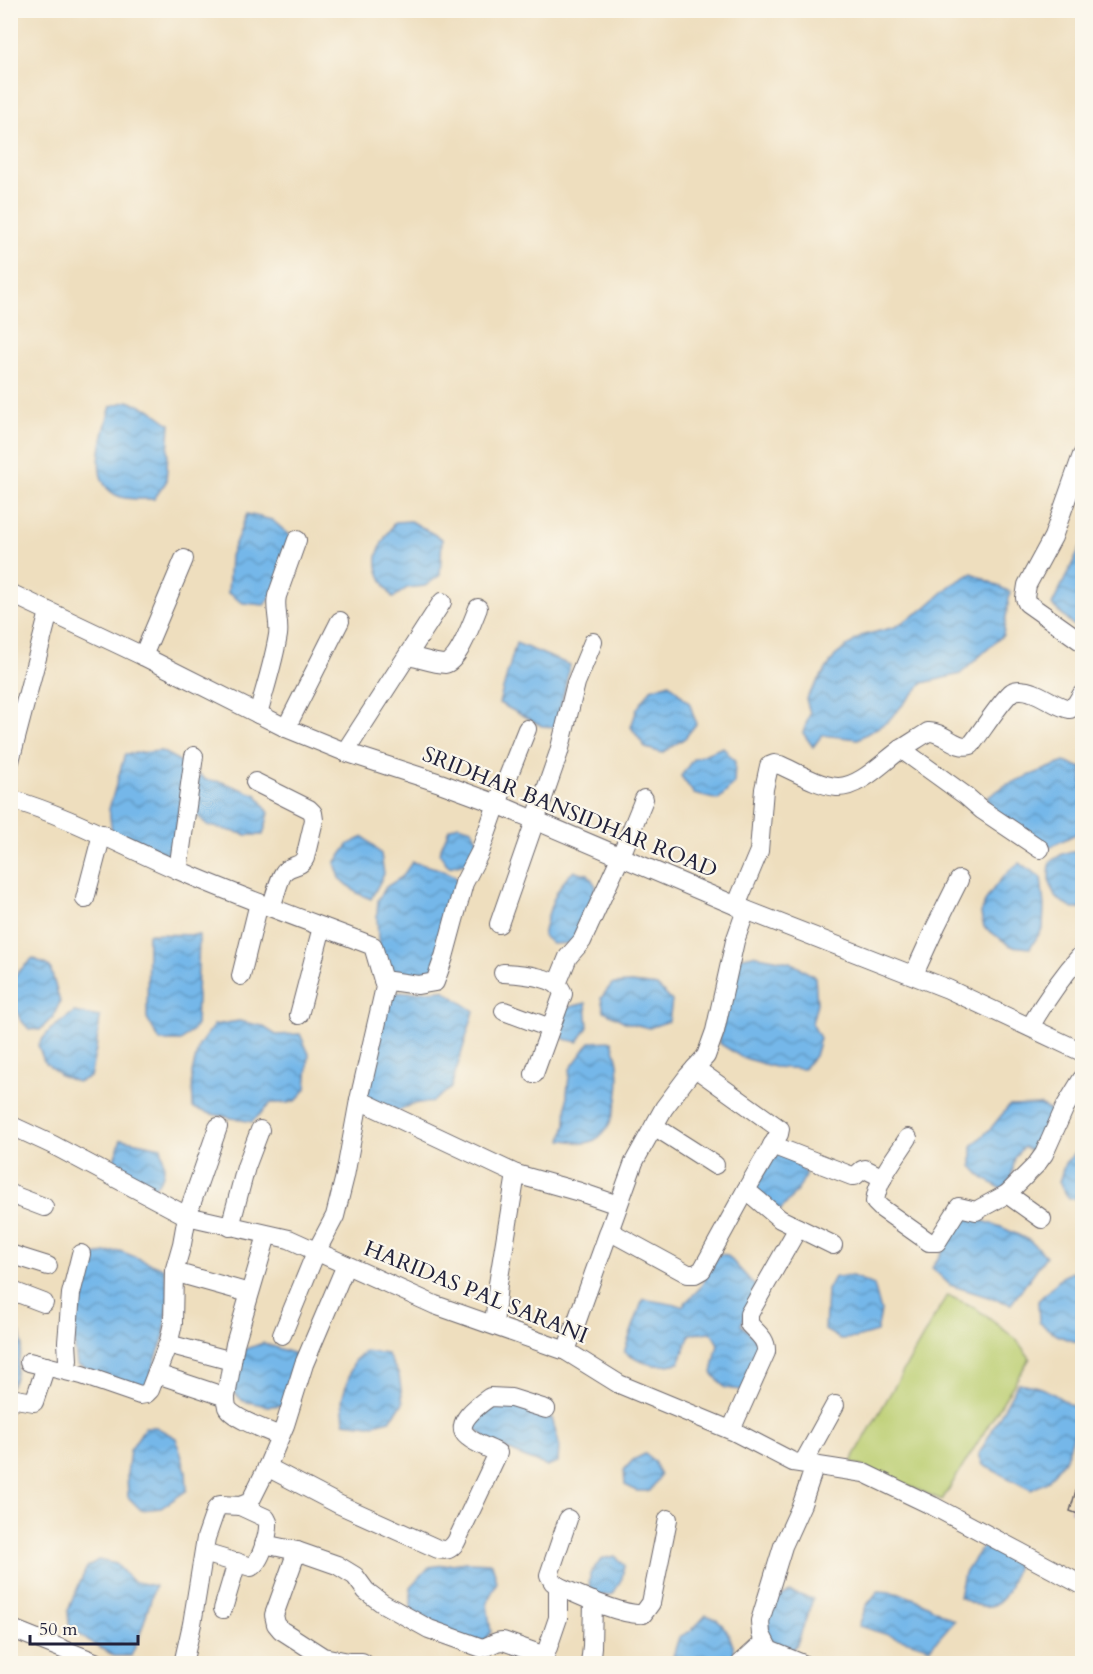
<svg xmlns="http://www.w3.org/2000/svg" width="1093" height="1674" font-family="Cardo,serif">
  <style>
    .green { fill: #bbce71; stroke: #6e7856; stroke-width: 1.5 }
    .water { fill: url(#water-waves); stroke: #4b6c92; stroke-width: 1.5 }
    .building { fill: url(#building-hatch) }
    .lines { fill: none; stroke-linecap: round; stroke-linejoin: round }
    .minor-casing { stroke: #696469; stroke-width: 20 }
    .minor { stroke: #fff; stroke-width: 18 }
    .labels { text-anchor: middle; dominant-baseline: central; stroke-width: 4.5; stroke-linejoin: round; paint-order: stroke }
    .street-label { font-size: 22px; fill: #22223b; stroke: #fbf7ec }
  </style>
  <defs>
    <pattern id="water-waves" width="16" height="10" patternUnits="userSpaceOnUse" patternTransform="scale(1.5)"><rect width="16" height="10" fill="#74b7e9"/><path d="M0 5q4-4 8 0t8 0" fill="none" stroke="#5f94be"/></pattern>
    <pattern id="building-hatch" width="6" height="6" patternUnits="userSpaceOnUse" patternTransform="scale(1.5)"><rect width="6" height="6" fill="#ac9cc9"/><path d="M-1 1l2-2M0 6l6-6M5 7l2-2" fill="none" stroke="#8c7fa4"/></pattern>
  </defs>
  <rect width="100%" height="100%" fill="#fbf7ec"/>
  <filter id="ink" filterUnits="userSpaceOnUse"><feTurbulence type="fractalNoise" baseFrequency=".0167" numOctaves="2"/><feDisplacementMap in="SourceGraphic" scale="12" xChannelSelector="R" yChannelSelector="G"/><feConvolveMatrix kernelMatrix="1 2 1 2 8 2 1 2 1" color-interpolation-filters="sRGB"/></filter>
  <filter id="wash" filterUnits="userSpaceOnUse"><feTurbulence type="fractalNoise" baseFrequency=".008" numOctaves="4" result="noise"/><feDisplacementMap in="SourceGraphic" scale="24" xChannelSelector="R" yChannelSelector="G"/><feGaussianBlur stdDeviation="1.35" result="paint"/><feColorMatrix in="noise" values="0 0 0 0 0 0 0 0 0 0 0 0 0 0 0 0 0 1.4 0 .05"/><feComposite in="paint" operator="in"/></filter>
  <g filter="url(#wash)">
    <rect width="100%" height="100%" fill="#eedebe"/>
    <polygon class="green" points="947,1295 974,1307 1016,1339 1030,1358 942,1500 851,1462"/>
    <g class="water">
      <path d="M 128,401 L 149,409 L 170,424 L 166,482 L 154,499 C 144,499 131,500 121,497 C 84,485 104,432 111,406 Z"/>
      <polygon points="247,514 272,520 292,537 275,593 264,605 243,603 228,593 230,556"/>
      <path d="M 411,521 L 442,539 L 440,575 L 425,586 L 407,588 L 393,598 C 369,564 373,555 395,522 Z"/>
      <polygon points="1082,544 1082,628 1077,629 1052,605"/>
      <polygon points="972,573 1010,592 1003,635 960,674 923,683 887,722 858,739 822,735 813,747 803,733 810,713 806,699 835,656 861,636 895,627 924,609 951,585"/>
      <polygon points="516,643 570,665 556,727 542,726 499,703"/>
      <polygon points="669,683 690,704 696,724 685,738 662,753 646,748 631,727 637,709 651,689"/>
      <polygon points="723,747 735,762 734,784 718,800 694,794 681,776 693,759"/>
      <polygon points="161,751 187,765 171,859 112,834 109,809 125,754"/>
      <polygon points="1064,762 1082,768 1082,825 1078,833 1048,848 992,812 987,798 1006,785"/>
      <polygon points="199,774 206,780 222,782 257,795 269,813 263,835 247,835 207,825 194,812"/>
      <polygon points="458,825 472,829 478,842 468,862 449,867 439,853 449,829"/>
      <polygon points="364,837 381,854 384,874 371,899 357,893 340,878 335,863 349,844"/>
      <polygon points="1082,851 1082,908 1073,909 1055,897 1049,879 1050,862 1064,853"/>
      <polygon points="412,862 436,868 455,876 460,891 433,973 421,979 393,974 384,965 378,939 377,915 378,900 386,887 402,877"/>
      <path d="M 1019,863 L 1041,877 L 1044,906 L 1043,928 L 1030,948 L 1011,946 L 984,927 C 983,922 981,917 981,913 C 985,895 1005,873 1019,863 Z"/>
      <path d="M 574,871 L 588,874 L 596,886 L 583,926 L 574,943 L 552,944 L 543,936 C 548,912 555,886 574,871 Z"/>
      <polygon points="148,934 199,935 196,1027 181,1041 160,1041 147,1018"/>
      <polygon points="753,955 790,962 815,977 817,1003 812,1023 820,1038 815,1056 803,1069 774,1067 741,1057 719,1043 735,959"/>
      <polygon points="33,958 50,967 60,1002 53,1017 40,1030 29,1029 20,1019 12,997 14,976"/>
      <polygon points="631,983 657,986 672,1001 669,1021 649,1028 625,1022 604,1011 601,998 612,984"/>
      <polygon points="443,990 474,1011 451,1088 432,1102 411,1104 399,1111 366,1097 386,1005 395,993"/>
      <polygon points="586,1003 588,1027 578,1042 564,1039 557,1024 561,1009"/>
      <polygon points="74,1012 100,1017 96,1049 90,1077 77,1082 60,1075 44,1061 38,1045 50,1030"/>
      <polygon points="239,1021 262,1026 276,1035 300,1034 309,1054 306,1089 297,1100 288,1103 271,1103 252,1122 211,1114 193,1108 192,1073 199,1045 214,1025"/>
      <path d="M 612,1041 C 614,1049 617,1056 618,1064 C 621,1088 616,1139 585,1143 C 578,1143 569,1140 562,1140 L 566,1124 L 567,1093 L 570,1069 L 590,1042 Z"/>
      <path d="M 1040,1105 L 1058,1115 L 1043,1159 L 1024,1147 C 1011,1158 1015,1164 1011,1178 C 1009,1182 1005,1186 1002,1189 L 983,1178 L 972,1166 L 972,1146 L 991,1128 L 1009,1106 Z"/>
      <path d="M 121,1139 L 161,1147 C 165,1166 168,1179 149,1191 L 111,1169 Z"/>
      <polygon points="1082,1146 1082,1198 1069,1199 1059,1182 1065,1163"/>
      <polygon points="776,1154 791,1158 806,1174 798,1190 780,1211 753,1190"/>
      <polygon points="965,1215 1001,1227 1029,1240 1046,1256 1011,1304 950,1285 932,1268"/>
      <path d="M 120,1251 L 163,1268 L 169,1295 L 164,1336 L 145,1390 L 77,1365 C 72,1337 73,1298 84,1271 C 86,1266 90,1260 93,1255 Z"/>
      <path d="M 719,1254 L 727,1255 L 756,1287 L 741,1325 L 764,1347 L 742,1390 L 725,1388 L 712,1373 L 718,1344 L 711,1332 L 690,1334 L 679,1363 C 656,1368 644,1365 624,1352 L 643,1299 L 682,1306 L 700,1288 Z"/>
      <polygon points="1072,1272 1082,1273 1082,1344 1056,1335 1039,1322 1038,1301 1062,1277"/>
      <polygon points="852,1276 874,1285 881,1311 877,1332 856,1338 840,1339 825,1330 827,1290 834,1277"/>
      <polygon points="11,1328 20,1333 22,1345 14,1381 11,1386"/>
      <polygon points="263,1343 298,1355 284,1405 268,1406 243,1401 233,1391 237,1365 246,1349"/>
      <polygon points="365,1351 387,1354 399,1375 403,1403 390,1420 370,1425 344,1422 342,1399 354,1361"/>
      <path d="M 1018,1383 C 1045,1386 1054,1394 1076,1409 L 1078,1422 L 1066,1458 L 1047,1482 L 1031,1490 L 983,1465 L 979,1454 Z"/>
      <polygon points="495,1403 517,1406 552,1418 559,1444 558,1462 547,1466 521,1456 488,1440 473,1426 476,1413"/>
      <polygon points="145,1427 156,1427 176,1438 186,1471 187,1490 161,1508 141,1510 128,1497 127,1474 130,1450"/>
      <polygon points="645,1454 654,1461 660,1476 650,1491 637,1491 625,1485 624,1470 633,1460"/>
      <path d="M 984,1544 L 1018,1561 C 1011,1582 1007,1613 977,1605 C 971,1604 965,1599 959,1597 L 964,1573 Z"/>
      <polygon points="615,1556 624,1565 622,1578 613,1594 599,1596 589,1588 590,1574 601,1559"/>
      <polygon points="98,1560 116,1564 132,1581 155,1586 139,1638 131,1656 114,1656 88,1641 69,1625 68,1611 73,1598 87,1567"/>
      <polygon points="466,1562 492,1563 497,1582 487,1603 491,1632 483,1643 465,1640 411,1611 411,1587 429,1567"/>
      <path d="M 878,1591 C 910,1592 928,1605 954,1621 L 930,1648 L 859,1626 L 866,1606 Z"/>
      <polygon points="790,1592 813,1599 797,1644 788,1654 773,1649 766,1630 768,1612 777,1598"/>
      <path d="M 706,1615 C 725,1621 730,1635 735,1653 L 724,1662 L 717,1663 L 682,1663 L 673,1656 L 679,1637 L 691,1631 Z"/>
    </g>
    <g id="blocks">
      <polygon class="building" points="1079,1480 1083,1481 1083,1516 1070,1511"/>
    </g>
  </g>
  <g filter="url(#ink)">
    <use href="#blocks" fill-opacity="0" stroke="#696469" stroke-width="1.5"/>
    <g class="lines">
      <defs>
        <g id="minor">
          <polyline points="1082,455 1053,537 1027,585 1025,598 1027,603 1082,642"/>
          <polyline points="10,593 143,656 286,728 345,752 440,783 497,804 746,910 948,989 1082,1052"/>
          <polyline points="143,656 184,559"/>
          <path d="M 408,656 C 419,658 435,664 445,664 C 458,663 473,620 478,608"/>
          <path d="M 258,714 C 265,688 274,661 278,635 C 280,622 274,609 277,596 L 297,540"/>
          <polyline points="286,728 340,621"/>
          <polyline points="901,749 966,796 982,810 1040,849"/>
          <polyline points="345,752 442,602"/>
          <polyline points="10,761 49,612"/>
          <path d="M 255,782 L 309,809 L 313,813 L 314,820 L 305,858 C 300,868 292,864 285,871 C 279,877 275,898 271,907"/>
          <path d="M 10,799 C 69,816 122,846 178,870 C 242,898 308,921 373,946 L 385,987 L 359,1100 L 345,1176 L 335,1216 L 316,1252 L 282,1335"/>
          <polyline points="178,870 194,756"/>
          <polyline points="85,899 102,834"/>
          <path d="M 736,906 L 759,851 L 764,789 L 769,766 L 774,764 L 780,765 C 798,773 817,785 837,787 C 859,788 883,762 900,750 C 909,744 919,738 928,732 C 944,731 955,750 971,745 C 980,734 1002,699 1012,692 C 1017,689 1026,690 1031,692 C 1045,696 1056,707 1070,709 L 1076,704 L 1082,694"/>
          <polyline points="499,924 559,752 576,683 593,642"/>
          <path d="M 503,973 C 519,974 559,976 563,994 L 534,1074"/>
          <polyline points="914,974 936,926 959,880"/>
          <polyline points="241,976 259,903"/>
          <polyline points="383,980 418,985 435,982 444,957 464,883 480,852 497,804 527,729"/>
          <polyline points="557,984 568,957 582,941 620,858 644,799"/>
          <polyline points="504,1011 550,1028"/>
          <polyline points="299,1015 322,927"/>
          <path d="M 1030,1027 C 1045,1001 1061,977 1082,954"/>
          <polyline points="695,1068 780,1129 779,1134 746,1190 780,1219 833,1245"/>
          <polyline points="359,1100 516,1174 580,1192 618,1205"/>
          <polyline points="10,1125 53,1145 187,1216 289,1239 435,1305 566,1351 619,1384 735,1432 793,1462 864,1473 933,1506 1082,1585"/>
          <polyline points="654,1126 715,1165"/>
          <path d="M 908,1138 C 896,1157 877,1179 875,1202 L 881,1208 L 929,1242 L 937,1242 L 959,1207 L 976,1211 L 981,1208 L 1007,1194 L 1036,1165 L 1044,1154 L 1065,1107 L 1082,1079"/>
          <polyline points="772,1145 852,1176 855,1176 862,1170 865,1169 883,1178"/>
          <polyline points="10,1194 44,1207"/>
          <polyline points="1007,1194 1042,1219"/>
          <polyline points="230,1227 246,1167 260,1130"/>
          <polyline points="609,1231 688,1274 695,1274 702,1270 746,1190"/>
          <path d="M 267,1235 L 235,1344 L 226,1397 C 226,1400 226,1403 227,1407 C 232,1418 268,1431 280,1436"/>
          <polyline points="10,1254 48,1266"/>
          <polyline points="174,1272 249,1293"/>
          <polyline points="10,1290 44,1303"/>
          <polyline points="494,1325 498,1284 516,1174"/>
          <polyline points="168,1344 232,1361"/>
          <polyline points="566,1351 634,1162 664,1108 688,1076 706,1056 715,1031 735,941 746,910"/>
          <polyline points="29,1362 82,1375 140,1395 146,1394 150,1390 169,1341 173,1323 174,1272 182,1244 187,1216 218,1127"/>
          <polyline points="66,1370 68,1360 67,1342 71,1294 81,1254"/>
          <polyline points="157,1374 226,1397"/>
          <polyline points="10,1402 16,1399 34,1402 46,1366"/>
          <path d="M 731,1430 L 766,1352 C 767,1339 757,1333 749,1324 L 749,1314 L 798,1228"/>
          <polyline points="803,1463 835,1405"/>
          <path d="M 267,1467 L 338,1504 L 438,1549 C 447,1551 450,1550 456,1542 L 498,1453 C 489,1448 476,1444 468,1437 C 451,1424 480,1404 490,1397 L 511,1398 L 546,1409"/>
          <path d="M 264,1544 L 297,1551 L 337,1565 L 355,1576 L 366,1591 L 382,1603 L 429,1629 L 482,1648 C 491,1646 494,1641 503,1641 L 545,1656 L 545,1664"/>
          <polyline points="297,1551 274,1615 276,1624 281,1630 323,1657 349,1662 362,1662 365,1664"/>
          <path d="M 204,1553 L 251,1567 C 261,1562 269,1534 268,1522 L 266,1518 L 240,1506"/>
          <polyline points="558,1586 553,1582 549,1575 568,1519"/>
          <polyline points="223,1609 237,1562"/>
          <polyline points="10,1628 100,1664"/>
          <path d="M 545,1656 L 558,1618 L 558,1586 C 578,1595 622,1616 643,1614 L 651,1603 L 668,1519"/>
          <polyline points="183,1664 192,1624 206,1538 216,1509 220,1505 240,1506 250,1502 265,1472 285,1425 304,1364 346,1265"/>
          <polyline points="590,1664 592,1647 593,1601"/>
          <polyline points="740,1664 764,1642"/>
          <polyline points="803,1664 769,1650 761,1634 760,1621 783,1546 802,1504 815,1465"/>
        </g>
      </defs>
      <use href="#minor" class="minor-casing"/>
      <use href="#minor" class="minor"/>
    </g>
  </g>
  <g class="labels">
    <g class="street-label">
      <text transform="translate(570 812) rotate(22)">SRIDHAR BANSIDHAR ROAD</text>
      <text transform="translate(476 1292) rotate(22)">HARIDAS PAL SARANI</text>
    </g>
  </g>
  <rect width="1093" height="1674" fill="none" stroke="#fbf7ec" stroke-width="36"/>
  <path d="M30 1635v9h108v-9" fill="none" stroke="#22223b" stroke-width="3"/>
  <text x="39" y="1635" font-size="18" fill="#22223b" stroke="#fbf7ec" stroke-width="4.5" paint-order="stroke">50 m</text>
</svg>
